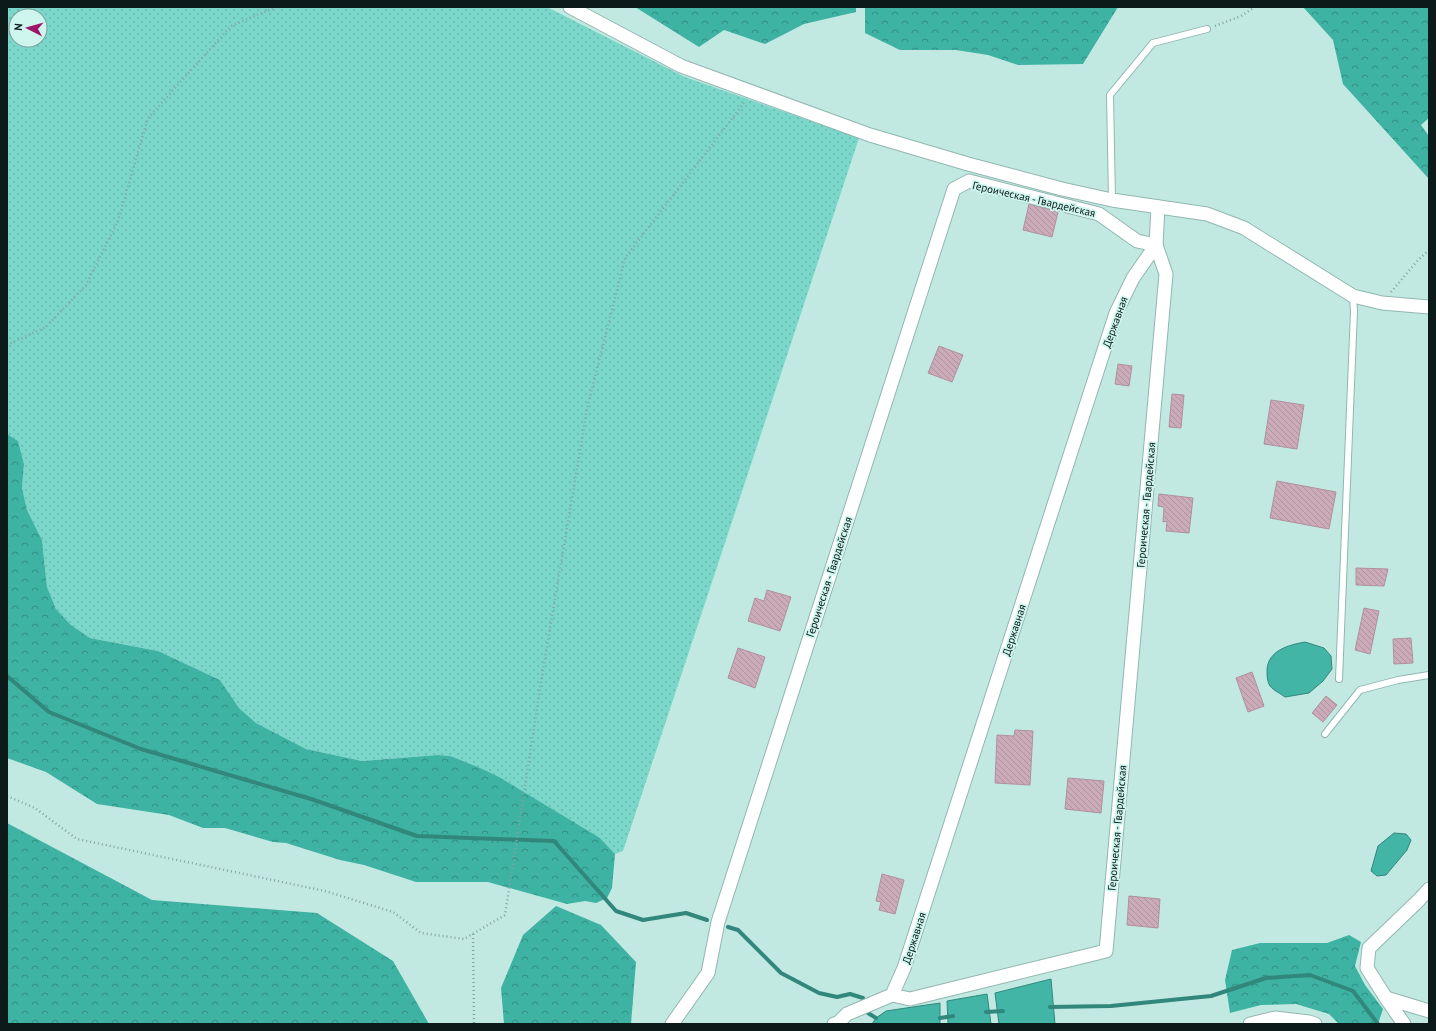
<svg xmlns="http://www.w3.org/2000/svg" width="1436" height="1031" font-family="'PT Sans',sans-serif">
  <style>
    .grass { fill: url(#grass-dots); fill-rule: evenodd }
    .forest { fill: url(#forest-crowns) }
    .water { fill: #42b5a6; stroke: #32877c }
    .lines { fill: none; stroke-linecap: round; stroke-linejoin: round }
    .stream { stroke: #32877c; stroke-width: 4 }
    .building { fill: url(#building-back-hatch); stroke: #b0909d }
    .service-casing { stroke: #91b7b0; stroke-width: 8 }
    .minor-casing { stroke: #91b7b0; stroke-width: 15 }
    .path { stroke: #85a59f; stroke-width: 2.5; stroke-dasharray: 1 3; stroke-linecap: butt }
    .service { stroke: #fff; stroke-width: 6 }
    .minor { stroke: #fff; stroke-width: 13 }
    .labels { text-anchor: middle; dominant-baseline: central; stroke-width: 3.5; stroke-linejoin: round; paint-order: stroke }
    .street-label { font-size: 11px; fill: #0c1b19; stroke: #cef6ef }
  </style>
  <defs>
    <pattern id="grass-dots" width="8" height="8" patternUnits="userSpaceOnUse"><rect width="8" height="8" fill="#7ad7c9"/><path d="M2 2h.1M6 6h.1" fill="none" stroke="#68b8ac" stroke-width="1.8" stroke-linecap="round"/></pattern>
    <pattern id="forest-crowns" width="20" height="18" patternUnits="userSpaceOnUse"><rect width="20" height="18" fill="#3eb2a3"/><path d="M2 6a3 3 0 1 1 6 0M12 15a3 3 0 1 1 6 0" fill="none" stroke="#329084"/></pattern>
    <pattern id="building-back-hatch" width="6" height="6" patternUnits="userSpaceOnUse"><rect width="6" height="6" fill="#ccabb8"/><path d="M-1 5l2 2M0 0l6 6M5-1l2 2" fill="none" stroke="#ae939e"/></pattern>
  </defs>
  <rect width="100%" height="100%" fill="#c1e9e2"/>
  <path class="grass" d="M 7,7 L 547,7 L 685,77 L 859,138 L 623,851 L 615,854 L 600,838 L 450,756 L 438,755 L 362,761 L 306,749 L 256,723 L 239,708 L 220,680 L 158,651 L 90,638 L 71,625 L 56,609 L 47,587 L 42,540 L 27,510 L 22,488 L 24,464 L 18,441 L 7,434 ZM 16,16 L 40,16 L 40,40 L 16,40 Z"/>
  <g class="forest">
    <polygon points="635,7 856,7 856,12 804,24 765,44 724,30 699,47"/>
    <polygon points="865,7 1118,7 1083,64 1018,65 988,55 956,50 900,50 865,33"/>
    <polygon points="1303,7 1429,7 1429,118 1421,125 1429,136 1429,179 1343,84 1333,40"/>
    <polygon points="7,434 18,441 24,464 22,488 27,510 42,540 47,587 56,609 71,625 90,638 158,651 220,680 239,708 256,723 306,749 362,761 438,755 450,756 480,768 499,777 600,838 615,854 612,888 607,898 596,903 585,901 567,904 488,882 416,882 364,865 340,860 286,843 273,842 225,828 203,828 169,815 97,804 46,772 7,758"/>
    <polygon points="7,823 152,900 317,913 393,961 429,1024 7,1024"/>
    <polygon points="556,906 601,925 636,962 631,1024 504,1024 501,988 523,935"/>
    <polygon points="1349,935 1361,942 1355,966 1365,985 1383,1009 1378,1024 1339,1024 1329,1014 1296,1004 1261,1005 1230,1013 1225,980 1232,950 1260,943 1327,943"/>
  </g>
  <g class="water">
    <path d="M 1305,642 L 1324,648 L 1331,656 L 1332,669 L 1323,681 L 1309,693 L 1285,697 C 1281,694 1273,690 1270,686 C 1267,681 1267,675 1267,670 C 1268,650 1289,645 1305,642 Z"/>
    <polygon points="1394,833 1406,834 1411,840 1407,850 1386,875 1377,876 1371,871 1378,846"/>
    <polygon points="1051,979 1055,1024 999,1024 995,993"/>
    <polygon points="987,994 991,1024 948,1024 947,1001"/>
    <polygon points="940,1003 940,1024 872,1024 876,1018 886,1011"/>
  </g>
  <g class="lines">
    <g class="stream">
      <polyline points="7,676 49,712 141,749 311,799 417,836 554,841 616,911 643,920 686,913 707,920"/>
      <polyline points="728,927 738,930 781,973 819,993 837,997 850,994 863,998"/>
      <polyline points="1050,1007 1111,1006 1211,996 1266,978 1310,975 1353,991 1378,1024"/>
      <polyline points="986,1012 1003,1011"/>
      <polyline points="868,1013 876,1018"/>
      <polyline points="940,1018 953,1016"/>
    </g>
  </g>
  <g class="building">
    <polygon points="1029,204 1058,212 1052,237 1023,230"/>
    <polygon points="939,346 963,355 952,382 928,373"/>
    <polygon points="1118,364 1132,366 1129,386 1115,384"/>
    <polygon points="1172,394 1184,395 1181,428 1169,427"/>
    <polygon points="1271,400 1304,405 1297,449 1264,444"/>
    <polygon points="1277,481 1336,492 1329,529 1270,518"/>
    <polygon points="1159,494 1193,498 1189,533 1166,531 1167,521 1163,522 1164,507 1158,506"/>
    <polygon points="1356,568 1388,569 1384,586 1356,585"/>
    <polygon points="767,590 791,597 780,631 748,621 755,598 764,601"/>
    <polygon points="1364,608 1379,611 1370,654 1355,650"/>
    <polygon points="1411,638 1413,663 1394,664 1393,639"/>
    <polygon points="738,648 765,657 755,688 728,678"/>
    <polygon points="1252,672 1264,706 1248,712 1236,678"/>
    <polygon points="1326,696 1337,705 1323,722 1312,713"/>
    <polygon points="1015,730 1033,731 1030,785 995,783 997,735 1014,736"/>
    <polygon points="1068,778 1104,781 1101,813 1065,809"/>
    <polygon points="882,874 904,880 895,914 879,910 881,902 876,901"/>
    <polygon points="1129,896 1160,899 1158,928 1127,925"/>
  </g>
  <g class="lines">
    <defs>
      <g id="service">
        <polyline points="1112,200 1110,95 1153,43 1207,29"/>
        <polyline points="1339,679 1354,311 1353,296"/>
        <polyline points="1325,734 1360,690 1398,680 1429,675"/>
      </g>
      <g id="minor">
        <polyline points="570,7 681,66 870,135 968,164 1062,189 1112,200 1207,214 1244,228 1353,296 1382,303 1429,307"/>
        <polyline points="1386,998 1429,1011"/>
        <polyline points="672,1024 708,973 718,922 954,189 969,181 1099,214 1137,241 1156,245 1166,274 1106,951 910,999 892,995"/>
        <polyline points="834,1024 838,1023 847,1014 892,995 904,968 1116,313 1133,278 1156,245 1158,207"/>
        <polyline points="1250,1024 1275,1018 1309,1022 1315,1024"/>
        <polyline points="1404,1024 1386,998 1367,968 1369,948 1419,900 1429,889"/>
      </g>
    </defs>
    <use href="#service" class="service-casing"/>
    <use href="#minor" class="minor-casing"/>
    <g class="path">
      <polyline points="1215,26 1241,16 1255,7"/>
      <polyline points="1391,292 1419,259 1429,250"/>
      <polyline points="7,345 46,327 86,285 118,221 148,118 231,26 276,7"/>
      <polyline points="7,796 35,808 77,839 325,891 393,912 421,933 464,939 505,915 542,676 587,409 625,258 744,103"/>
      <polyline points="473,934 474,1024"/>
    </g>
    <use href="#service" class="service"/>
    <use href="#minor" class="minor"/>
  </g>
  <g class="labels">
    <g class="street-label">
      <text transform="translate(1034 199) rotate(13)">Героическая - Гвардейская</text>
      <text transform="translate(1115 322) rotate(-70)">Державная</text>
      <text transform="translate(1146 505) rotate(-85)">Героическая - Гвардейская</text>
      <text transform="translate(829 577) rotate(-72)">Героическая - Гвардейская</text>
      <text transform="translate(1014 630) rotate(-72)">Державная</text>
      <text transform="translate(1117 828) rotate(-85)">Героическая - Гвардейская</text>
      <text transform="translate(914 938) rotate(-72)">Державная</text>
    </g>
  </g>
  <rect width="1436" height="1031" fill="none" stroke="#0c1b19" stroke-width="16"/>
  <g transform="translate(28 28) rotate(276)"><circle r="19" fill="#cef6ef" stroke="#809e99"/>
  <path d="M0-3L7 15L0 10L-7 15Z" fill="#9e1665"/>
  <text y="-6" font-size="11" font-weight="bold" text-anchor="middle" fill="#0c1b19">N</text>
  </g>
</svg>
